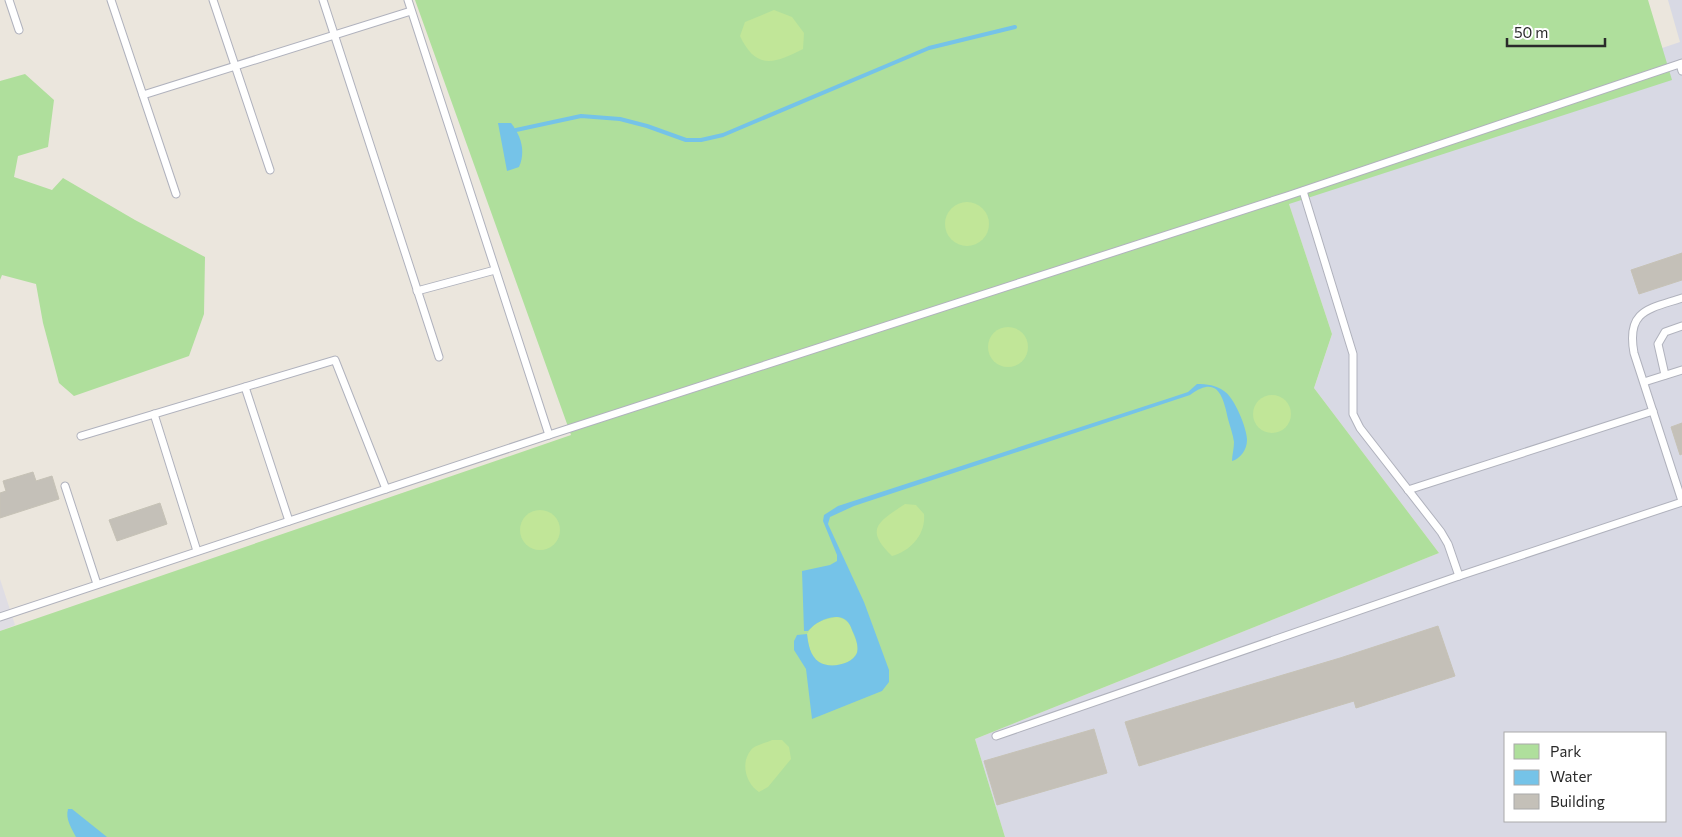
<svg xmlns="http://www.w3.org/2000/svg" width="1682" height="837" font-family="Commissioner,sans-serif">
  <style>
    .industrial { fill: #dfdde4 }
    .airport { fill: #d8d9e4; fill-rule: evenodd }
    .green { fill: #afdf9c }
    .pitch { fill: #c1e698 }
    .water { fill: #75c3e8 }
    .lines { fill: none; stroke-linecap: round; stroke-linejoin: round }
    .stream { stroke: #75c3e8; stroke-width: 4 }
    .building { fill: #c4c0b8; stroke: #c6c2b6 }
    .service-casing { stroke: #b0b2bd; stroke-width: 9 }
    .service { stroke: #fff; stroke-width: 7 }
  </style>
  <rect width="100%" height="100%" fill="#ebe6dd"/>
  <polygon class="industrial" points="0,579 15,625 0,631"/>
  <path class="airport" d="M 1668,0 L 1682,0 L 1682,837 L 1005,837 L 975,739 L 1439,553 L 1314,388 L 1332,334 L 1289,204 L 1282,176 L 1680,42 ZM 1506,733 L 1666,733 L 1666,821 L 1506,821 Z"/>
  <g class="green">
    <polygon points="415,0 1648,0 1672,80 1289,204 1332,334 1314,388 1439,553 975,739 1005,837 0,837 0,631 571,435"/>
    <polygon points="25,74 54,100 48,147 18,156 14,177 52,190 63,178 135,220 205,257 204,314 189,356 74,396 59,383 43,323 36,284 2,275 0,280 0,81"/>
  </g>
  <g class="pitch">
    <path d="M 774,10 L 792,17 L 804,33 L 803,49 C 774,64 756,70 740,36 L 745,22 Z"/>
    <circle cx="967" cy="224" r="22"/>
    <circle cx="1008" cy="347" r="20"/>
    <circle cx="1272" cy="414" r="19"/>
    <path d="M 905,504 L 916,505 L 924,514 C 926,534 911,551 892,556 C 864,529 878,522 905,504 Z"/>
    <circle cx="540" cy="530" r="20"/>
    <path d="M 838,617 C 847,620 850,623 853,633 C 855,639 859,645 857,652 C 853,665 829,669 819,662 C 810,657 808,643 807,634 C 813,622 825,619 838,617 Z"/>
    <path d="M 772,740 L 782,740 L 789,747 L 791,759 L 768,787 L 759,792 C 746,784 740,763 751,750 C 755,745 766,743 772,740 Z"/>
  </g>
  <g class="water">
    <path d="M 498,123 L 511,123 C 521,136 526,151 519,167 L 507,171 Z"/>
    <path d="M 1197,384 C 1207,384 1216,385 1224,391 C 1234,397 1247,428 1247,440 C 1247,450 1240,459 1232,461 C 1232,455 1234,449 1234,442 C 1233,434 1230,427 1228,419 C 1223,395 1217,375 1190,395 L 854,506 L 830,517 L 828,524 L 864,602 L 889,670 L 889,682 L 882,691 L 812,719 L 806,669 L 794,650 L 794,641 L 797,635 L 807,634 C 808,643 810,656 819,662 C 829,669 852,665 857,653 C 859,645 855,636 852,630 C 850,622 844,616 835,617 C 824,618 815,623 808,631 L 804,631 L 802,571 L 830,565 L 837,561 L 837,555 L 823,521 L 824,515 L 838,506 L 1170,398 L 1188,392 Z"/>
    <path d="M 68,809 L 72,809 L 107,837 L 76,837 C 72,829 65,819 68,809 Z"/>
  </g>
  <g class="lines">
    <polyline class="stream" points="516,130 581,116 620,119 647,126 686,140 701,140 723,135 929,48 1015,27"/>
  </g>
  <g class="building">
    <polygon points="1682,253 1682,280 1639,294 1631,270"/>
    <polygon points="1682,423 1682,454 1680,455 1671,427"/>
    <polygon points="33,472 36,481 52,476 59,499 0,518 0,493 6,491 3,481"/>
    <polygon points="160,503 167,524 117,541 109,520"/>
    <polygon points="1438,626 1455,676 1356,708 1354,701 1139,766 1125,722 1340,658"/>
    <polygon points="1094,729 1107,773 997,805 984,761"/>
  </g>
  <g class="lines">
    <defs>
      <g id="service">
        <polyline points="9,0 19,30"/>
        <polyline points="111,0 176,194"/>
        <polyline points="213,0 270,170"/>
        <polyline points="323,0 439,357"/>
        <polyline points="408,0 549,435"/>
        <polyline points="1680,64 1682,71"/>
        <polyline points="143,95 411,11"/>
        <polyline points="1303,191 1353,354 1353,414 1360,428 1441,532 1448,544 1459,576"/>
        <polyline points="417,291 495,270"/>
        <path d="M 1682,298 C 1649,309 1626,310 1634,353 L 1682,501"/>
        <polyline points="1665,375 1658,344 1665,332 1682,326"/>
        <polyline points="1644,382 1682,370"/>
        <polyline points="245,387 289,521"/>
        <polyline points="154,414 197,551"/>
        <polyline points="81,436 335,360 386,489"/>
        <polyline points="65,486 97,584"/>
        <polyline points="1408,490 1653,411"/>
        <polyline points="0,617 549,435 1287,196 1682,63"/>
        <polyline points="996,736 1459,576 1682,502"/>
      </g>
    </defs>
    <use href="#service" class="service-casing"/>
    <use href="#service" class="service"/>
  </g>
  <rect x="1504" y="732" width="162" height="90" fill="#ffffff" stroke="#aaaaaa"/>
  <rect x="1514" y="744" width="25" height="15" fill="#afdf9c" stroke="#aaaaaa"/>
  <text x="1550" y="757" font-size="15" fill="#2a2a2a">Park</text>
  <rect x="1514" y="770" width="25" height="15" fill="#75c3e8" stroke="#aaaaaa"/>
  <text x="1550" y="782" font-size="15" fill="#2a2a2a">Water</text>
  <rect x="1514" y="794" width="25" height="15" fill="#c4c0b8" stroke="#aaaaaa"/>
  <text x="1550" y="807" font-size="15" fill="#2a2a2a">Building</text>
  <path d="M1507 38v8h98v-8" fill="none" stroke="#2a2a2a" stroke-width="2.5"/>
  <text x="1514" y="38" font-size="15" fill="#2a2a2a" stroke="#ffffff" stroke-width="4" paint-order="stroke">50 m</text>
</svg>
